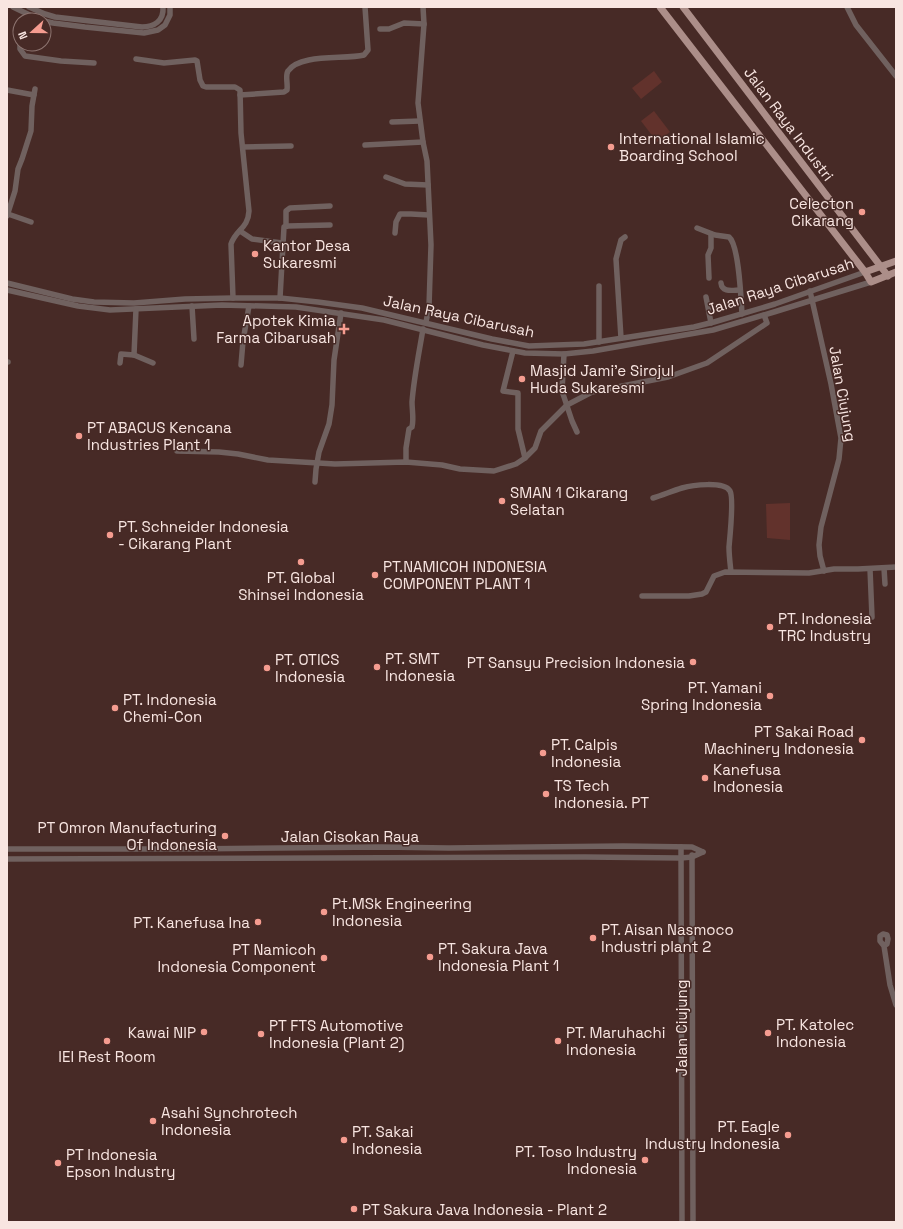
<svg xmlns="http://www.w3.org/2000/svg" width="903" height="1229" font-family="'Space Grotesk',sans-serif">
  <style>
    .green { fill: #62322c }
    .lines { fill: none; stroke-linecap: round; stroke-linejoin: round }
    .minor { stroke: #70615f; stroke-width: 5.5 }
    .major { stroke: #ac8e89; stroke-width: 7 }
    .poi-dot { fill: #f59c90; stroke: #472a26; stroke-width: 1.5 }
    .labels { text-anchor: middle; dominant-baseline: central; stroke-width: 3; stroke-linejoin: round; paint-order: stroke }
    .street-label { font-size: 15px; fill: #f8e5e1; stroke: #472a26 }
    .poi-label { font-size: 15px; fill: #f8e5e1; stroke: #472a26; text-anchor: start }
  </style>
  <rect width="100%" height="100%" fill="#472a26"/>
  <g class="green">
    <polygon points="654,71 662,82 641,99 632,88"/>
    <polygon points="654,111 670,132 657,142 641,121"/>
    <polygon points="790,503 790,540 767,538 766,504"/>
  </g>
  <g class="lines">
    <g class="minor">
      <polyline points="13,7 40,20"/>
      <path d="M 29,7 L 45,14 L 55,17 L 142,27 C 154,27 164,21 163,7"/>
      <polyline points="423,7 424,24 418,103 423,142 427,161 431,245 429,307 426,322"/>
      <polyline points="847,7 856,25 896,76"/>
      <polyline points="44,21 53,23 85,27 144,33 158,30 165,25 170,15 170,7"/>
      <polyline points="380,29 389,29 404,23 424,24"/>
      <polyline points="20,34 20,49 25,56 61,61 94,63"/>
      <path d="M 136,59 L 164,63 L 195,60 L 197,61 L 200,80 L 203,86 L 206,87 L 235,87 L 240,90 L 241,133 L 249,211 C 248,229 236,229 231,244 L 233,298"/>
      <polyline points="7,90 34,95"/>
      <path d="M 240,95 L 284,92 L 287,90 C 288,84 285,75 288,71 C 300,53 345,60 364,55 L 368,50 L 365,7"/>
      <polyline points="392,122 420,121"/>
      <polyline points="365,145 423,142"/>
      <polyline points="243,147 291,146"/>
      <polyline points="386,177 405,184 428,185"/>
      <polyline points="8,214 31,222"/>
      <polyline points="7,216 15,191 18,169 22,159 31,131 32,106 35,89"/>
      <polyline points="286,226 286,211 290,208 330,206"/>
      <path d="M 697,228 L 715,235 L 729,237 C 739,245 741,299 742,314"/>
      <polyline points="240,231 252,239 282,243"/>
      <polyline points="395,233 396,222 400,214 411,214 429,215"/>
      <polyline points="709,278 708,255 711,248 711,234"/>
      <polyline points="7,283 72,299 94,302 134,303 185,299 233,298 280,298 318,302 362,308 492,339 529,346 584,344 694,327 714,322 775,304 865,272"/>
      <path d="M 721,283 C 722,293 733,290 740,290"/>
      <polyline points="7,290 78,306 110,310 222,305 296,307 384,320 483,345 525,353 564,354 593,351 713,330 774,312 871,282"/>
      <polyline points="810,291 831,384 841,438 839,459 821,527 819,545 820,556 824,571"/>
      <polyline points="706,297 711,323"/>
      <polyline points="280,298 284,227 288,226 330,225"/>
      <polyline points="192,306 194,339"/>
      <polyline points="621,338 616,259 621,240 625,237"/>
      <polyline points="599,342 599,286"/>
      <polyline points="513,351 503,391 518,393 518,429 525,458"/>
      <polyline points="564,354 562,391 572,421 577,432"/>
      <polyline points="134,355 153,363"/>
      <polyline points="7,362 8,362"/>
      <polyline points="120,363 121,354 134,355 136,309"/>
      <polyline points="241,365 243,341 249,306"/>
      <polyline points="177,451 219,452 238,454 268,460 335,464 406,462 442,465 460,469 494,471 516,464 525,458 535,448 541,431 567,405 592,392 668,377 707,363 767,323 764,315"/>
      <path d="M 406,462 L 406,448 L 409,429 L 412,427 C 414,419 412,410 412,402 C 414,377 419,353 423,329"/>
      <polyline points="315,482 316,469 319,452 329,424 332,405 334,360 341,313"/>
      <path d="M 653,498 C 663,495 672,491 682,488 C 692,485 724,481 730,491 C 734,498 730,536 729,547 C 729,555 730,563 731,572"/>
      <polyline points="884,568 885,584"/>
      <polyline points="870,569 872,617"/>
      <polyline points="642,596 689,596 702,594 706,592 714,576 725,572 809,573 834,569 858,569 896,567"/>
      <polyline points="681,847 682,1222"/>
      <polyline points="7,849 185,849 381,847 449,848 623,846 692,847 703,852"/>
      <polyline points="692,855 693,1222"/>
      <polyline points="7,859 585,857 681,858 692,857 703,852"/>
      <polyline points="884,946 887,944 888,939 887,935 883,934 880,936 880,941 884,946 890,985 896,1005"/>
    </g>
    <g class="major">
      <polyline points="660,7 865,272 871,282 896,272"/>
      <polyline points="683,7 888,276"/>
      <polyline points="865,272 896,261"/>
    </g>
  </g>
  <g class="poi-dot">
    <circle cx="611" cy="147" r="4"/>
    <circle cx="862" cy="212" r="4"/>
    <circle cx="255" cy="254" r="4"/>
    <path d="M342 323h4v4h4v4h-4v4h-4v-4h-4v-4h4z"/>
    <circle cx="522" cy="379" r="4"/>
    <circle cx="79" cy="436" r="4"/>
    <circle cx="502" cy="501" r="4"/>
    <circle cx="110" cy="535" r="4"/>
    <circle cx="301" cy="562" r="4"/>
    <circle cx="375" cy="575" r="4"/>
    <circle cx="770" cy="627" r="4"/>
    <circle cx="693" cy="662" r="4"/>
    <circle cx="377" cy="667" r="4"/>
    <circle cx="267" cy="668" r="4"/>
    <circle cx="770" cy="696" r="4"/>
    <circle cx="115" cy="708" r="4"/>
    <circle cx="862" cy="740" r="4"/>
    <circle cx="543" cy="753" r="4"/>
    <circle cx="705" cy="778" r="4"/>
    <circle cx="546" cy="794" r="4"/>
    <circle cx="225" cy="836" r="4"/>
    <circle cx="324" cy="912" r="4"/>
    <circle cx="258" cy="922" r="4"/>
    <circle cx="593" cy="938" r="4"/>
    <circle cx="430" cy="957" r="4"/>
    <circle cx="324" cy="958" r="4"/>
    <circle cx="204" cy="1032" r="4"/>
    <circle cx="768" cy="1033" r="4"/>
    <circle cx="261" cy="1034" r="4"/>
    <circle cx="107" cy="1041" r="4"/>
    <circle cx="558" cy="1041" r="4"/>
    <circle cx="153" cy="1121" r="4"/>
    <circle cx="788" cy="1135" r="4"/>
    <circle cx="344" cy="1140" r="4"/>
    <circle cx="645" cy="1160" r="4"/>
    <circle cx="58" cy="1163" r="4"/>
    <circle cx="354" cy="1209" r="4"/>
  </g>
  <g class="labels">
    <g class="street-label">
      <text transform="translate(789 124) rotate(53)">Jalan Raya Industri</text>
      <text transform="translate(780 286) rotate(-18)">Jalan Raya Cibarusah</text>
      <text transform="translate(459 316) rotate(12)">Jalan Raya Cibarusah</text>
      <text transform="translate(843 394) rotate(80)">Jalan Ciujung</text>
      <text x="350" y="836">Jalan Cisokan Raya</text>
      <text transform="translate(681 1028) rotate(-90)">Jalan Ciujung</text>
    </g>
    <g class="poi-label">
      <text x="619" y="138">International Islamic<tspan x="619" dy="17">Boarding School</tspan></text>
      <text x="854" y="203" text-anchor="end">Celecton<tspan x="854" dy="17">Cikarang</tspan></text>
      <text x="263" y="245">Kantor Desa<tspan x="263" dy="17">Sukaresmi</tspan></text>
      <text x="336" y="320" text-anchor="end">Apotek Kimia<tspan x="336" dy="17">Farma Cibarusah</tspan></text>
      <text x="530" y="370">Masjid Jami'e Sirojul<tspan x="530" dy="17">Huda Sukaresmi</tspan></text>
      <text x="87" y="427">PT ABACUS Kencana<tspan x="87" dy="17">Industries Plant 1</tspan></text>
      <text x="510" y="492">SMAN 1 Cikarang<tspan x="510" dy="17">Selatan</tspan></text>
      <text x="118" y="526">PT. Schneider Indonesia<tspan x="118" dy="17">- Cikarang Plant</tspan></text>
      <text x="383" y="566">PT.NAMICOH INDONESIA<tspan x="383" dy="17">COMPONENT PLANT 1</tspan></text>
      <text x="301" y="577" text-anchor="middle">PT. Global<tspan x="301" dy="17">Shinsei Indonesia</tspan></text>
      <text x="778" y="618">PT. Indonesia<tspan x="778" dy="17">TRC Industry</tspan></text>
      <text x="385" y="658">PT. SMT<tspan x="385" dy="17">Indonesia</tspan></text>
      <text x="275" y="659">PT. OTICS<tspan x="275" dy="17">Indonesia</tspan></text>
      <text x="685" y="662" text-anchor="end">PT Sansyu Precision Indonesia</text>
      <text x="762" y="687" text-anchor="end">PT. Yamani<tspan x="762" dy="17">Spring Indonesia</tspan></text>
      <text x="123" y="699">PT. Indonesia<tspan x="123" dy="17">Chemi-Con</tspan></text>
      <text x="854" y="731" text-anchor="end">PT Sakai Road<tspan x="854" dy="17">Machinery Indonesia</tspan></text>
      <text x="551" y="744">PT. Calpis<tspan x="551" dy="17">Indonesia</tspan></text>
      <text x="713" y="769">Kanefusa<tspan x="713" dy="17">Indonesia</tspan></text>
      <text x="554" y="785">TS Tech<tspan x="554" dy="17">Indonesia. PT</tspan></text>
      <text x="217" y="827" text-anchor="end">PT Omron Manufacturing<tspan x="217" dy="17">Of Indonesia</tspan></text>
      <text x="332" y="903">Pt.MSk Engineering<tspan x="332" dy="17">Indonesia</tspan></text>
      <text x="250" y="922" text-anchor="end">PT. Kanefusa Ina</text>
      <text x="601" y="929">PT. Aisan Nasmoco<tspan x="601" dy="17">Industri plant 2</tspan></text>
      <text x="438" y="948">PT. Sakura Java<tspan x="438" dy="17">Indonesia Plant 1</tspan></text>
      <text x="316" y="949" text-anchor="end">PT Namicoh<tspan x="316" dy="17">Indonesia Component</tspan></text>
      <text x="776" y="1024">PT. Katolec<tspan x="776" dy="17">Indonesia</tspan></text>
      <text x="269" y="1025">PT FTS Automotive<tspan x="269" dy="17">Indonesia (Plant 2)</tspan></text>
      <text x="196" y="1032" text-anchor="end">Kawai NIP</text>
      <text x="566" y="1032">PT. Maruhachi<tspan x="566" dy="17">Indonesia</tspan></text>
      <text x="107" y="1056" text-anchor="middle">IEI Rest Room</text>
      <text x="161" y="1112">Asahi Synchrotech<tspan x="161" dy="17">Indonesia</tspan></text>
      <text x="780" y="1126" text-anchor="end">PT. Eagle<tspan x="780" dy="17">Industry Indonesia</tspan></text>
      <text x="352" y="1131">PT. Sakai<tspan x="352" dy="17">Indonesia</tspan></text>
      <text x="637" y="1151" text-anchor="end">PT. Toso Industry<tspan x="637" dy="17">Indonesia</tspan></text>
      <text x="66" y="1154">PT Indonesia<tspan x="66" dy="17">Epson Industry</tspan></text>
      <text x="362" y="1209">PT Sakura Java Indonesia - Plant 2</text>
    </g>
  </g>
  <rect width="903" height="1229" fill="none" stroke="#f8e5e1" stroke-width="16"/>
  <g transform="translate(32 32) rotate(249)"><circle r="19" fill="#472a26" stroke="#8e7571"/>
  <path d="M0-3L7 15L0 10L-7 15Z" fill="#f59c90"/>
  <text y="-6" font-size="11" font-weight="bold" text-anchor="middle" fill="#f8e5e1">N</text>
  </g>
</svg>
